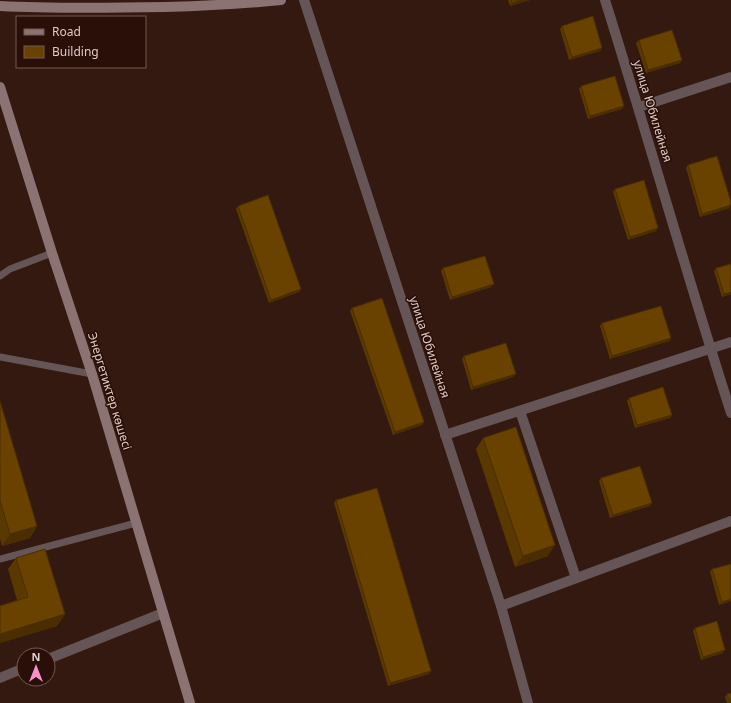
<svg xmlns="http://www.w3.org/2000/svg" width="731" height="703" font-family="'Noto Sans',sans-serif">
  <style>
    .lines { fill: none; stroke-linecap: round; stroke-linejoin: round }
    .lane { stroke: #655556; stroke-width: 7 }
    .street { stroke: #655556; stroke-width: 10 }
    .secondary { stroke: #8b7273; stroke-width: 10 }
    .wall { fill: #5a3900 }
    .shaded-wall { fill: #4a2e00 }
    .building { fill: #694200; stroke: #4a2e00 }
    .labels { text-anchor: middle; dominant-baseline: central; stroke-width: 3; stroke-linejoin: round; paint-order: stroke }
    .street-label { font-size: 12px; fill: #dfccc6; stroke: #290f07 }
  </style>
  <rect width="100%" height="100%" fill="#33190f"/>
  <g class="lines">
    <g class="lane">
      <polyline points="0,276 10,269 52,253"/>
      <polyline points="0,357 92,374"/>
      <polyline points="0,559 136,523"/>
    </g>
    <g class="street">
      <polyline points="304,0 501,606 528,703"/>
      <path d="M 605,0 C 648,137 687,276 731,413"/>
      <polyline points="639,107 731,77"/>
      <polyline points="520,411 576,578"/>
      <polyline points="445,435 731,342"/>
      <polyline points="501,606 731,521"/>
      <polyline points="48,659 163,613"/>
      <polyline points="0,678 24,668"/>
    </g>
    <g class="secondary">
      <path d="M 0,6 C 55,9 110,8 165,7 C 204,6 243,4 281,0"/>
      <polyline points="0,87 52,253 92,374 190,703"/>
    </g>
  </g>
  <g class="wall">
    <polygon points="508,0 530,0 510,6"/>
    <polygon points="562,26 602,48 600,51 569,60 560,29"/>
    <polygon points="639,40 682,60 680,63 646,73 636,43"/>
    <polygon points="581,86 624,106 622,109 588,119 579,89"/>
    <polygon points="688,165 730,208 700,217 686,168"/>
    <polygon points="615,189 656,231 628,240 613,192"/>
    <polygon points="238,206 301,289 299,292 269,303 236,209"/>
    <polygon points="731,264 731,294 722,297 714,271 716,268"/>
    <polygon points="443,268 491,287 450,300 441,271"/>
    <polygon points="352,308 424,422 422,425 393,435 350,311"/>
    <polygon points="602,323 671,338 669,341 610,359 600,326"/>
    <polygon points="464,356 513,377 471,390 462,359"/>
    <polygon points="629,398 672,415 670,418 635,428 627,401"/>
    <polygon points="0,401 37,526 30,538 2,546 0,539"/>
    <polygon points="483,438 548,556 515,567 476,449"/>
    <polygon points="601,478 650,506 610,518 599,481"/>
    <polygon points="336,500 431,671 429,674 388,686 334,503"/>
    <polygon points="16,558 65,614 57,626 0,643 0,606 17,600 8,569"/>
    <polygon points="731,564 731,601 719,605 710,572 712,569"/>
    <polygon points="695,628 723,653 701,660 693,631"/>
    <polygon points="727,694 731,703 727,703 725,697"/>
  </g>
  <g class="shaded-wall">
    <polygon points="522,0 530,0 510,6 512,3"/>
    <polygon points="602,48 600,51 569,60 572,57"/>
    <polygon points="682,60 680,63 646,73 648,70"/>
    <polygon points="624,106 622,109 588,119 590,116"/>
    <polygon points="731,205 730,208 700,217 702,214"/>
    <polygon points="658,228 656,231 628,240 630,237"/>
    <polygon points="494,284 491,287 450,300 452,297"/>
    <polygon points="301,289 299,292 269,303 271,300"/>
    <polygon points="731,292 731,294 722,297 724,294"/>
    <polygon points="671,338 669,341 610,359 612,356"/>
    <polygon points="516,374 513,377 471,390 473,387"/>
    <polygon points="672,415 670,418 635,428 637,425"/>
    <polygon points="424,422 422,425 393,435 395,432"/>
    <polygon points="652,503 650,506 610,518 613,515"/>
    <polygon points="37,526 30,538 2,546 10,534"/>
    <polygon points="555,545 548,556 515,567 523,556"/>
    <polygon points="731,599 731,601 719,605 722,602"/>
    <polygon points="65,614 57,626 0,643 0,634"/>
    <polygon points="725,650 723,653 701,660 703,657"/>
    <polygon points="431,671 429,674 388,686 390,683"/>
  </g>
  <g class="building">
    <polygon points="511,0 522,0 512,3"/>
    <polygon points="593,16 602,48 572,57 562,26"/>
    <polygon points="672,30 682,60 648,70 639,40"/>
    <polygon points="615,76 624,106 590,116 581,86"/>
    <polygon points="717,156 731,202 731,205 702,214 688,165"/>
    <polygon points="644,180 658,228 630,237 615,189"/>
    <polygon points="268,195 301,289 271,300 238,206"/>
    <polygon points="485,256 494,284 452,297 443,268"/>
    <polygon points="731,264 731,292 724,294 716,268"/>
    <polygon points="382,298 424,422 395,432 352,308"/>
    <polygon points="661,306 671,338 612,356 602,323"/>
    <polygon points="506,343 516,374 473,387 464,356"/>
    <polygon points="663,387 672,415 637,425 629,398"/>
    <polygon points="0,401 37,526 10,534 0,501"/>
    <polygon points="516,427 555,545 523,556 483,438"/>
    <polygon points="640,466 652,503 613,515 601,478"/>
    <polygon points="377,488 431,671 390,683 336,500"/>
    <polygon points="45,549 65,614 0,634 0,606 28,597 16,558"/>
    <polygon points="731,564 731,599 722,602 712,569"/>
    <polygon points="717,621 725,650 703,657 695,628"/>
    <polygon points="731,693 731,703 730,703 727,694"/>
  </g>
  <g class="labels">
    <g class="street-label">
      <text transform="translate(653 111) rotate(73)">улица Юбилейная</text>
      <text transform="translate(430 347) rotate(72)">улица Юбилейная</text>
      <text transform="translate(110 391) rotate(73)">Энергетиктер көшесі</text>
    </g>
  </g>
  <rect x="16" y="16" width="130" height="52" fill="#290f07" stroke="#725b53"/>
  <rect x="24" y="29" width="20" height="6" fill="#8b7273" stroke="#725b53"/>
  <text x="52" y="36" font-size="12" fill="#dfccc6">Road</text>
  <rect x="24" y="46" width="20" height="12" fill="#694200" stroke="#725b53"/>
  <text x="52" y="56" font-size="12" fill="#dfccc6">Building</text>
  <g transform="translate(36 667)"><circle r="19" fill="#290f07" stroke="#725b53"/>
  <path d="M0-3L7 15L0 10L-7 15Z" fill="#f98fc9"/>
  <text y="-6" font-size="11" font-weight="bold" text-anchor="middle" fill="#dfccc6">N</text>
  </g>
</svg>
